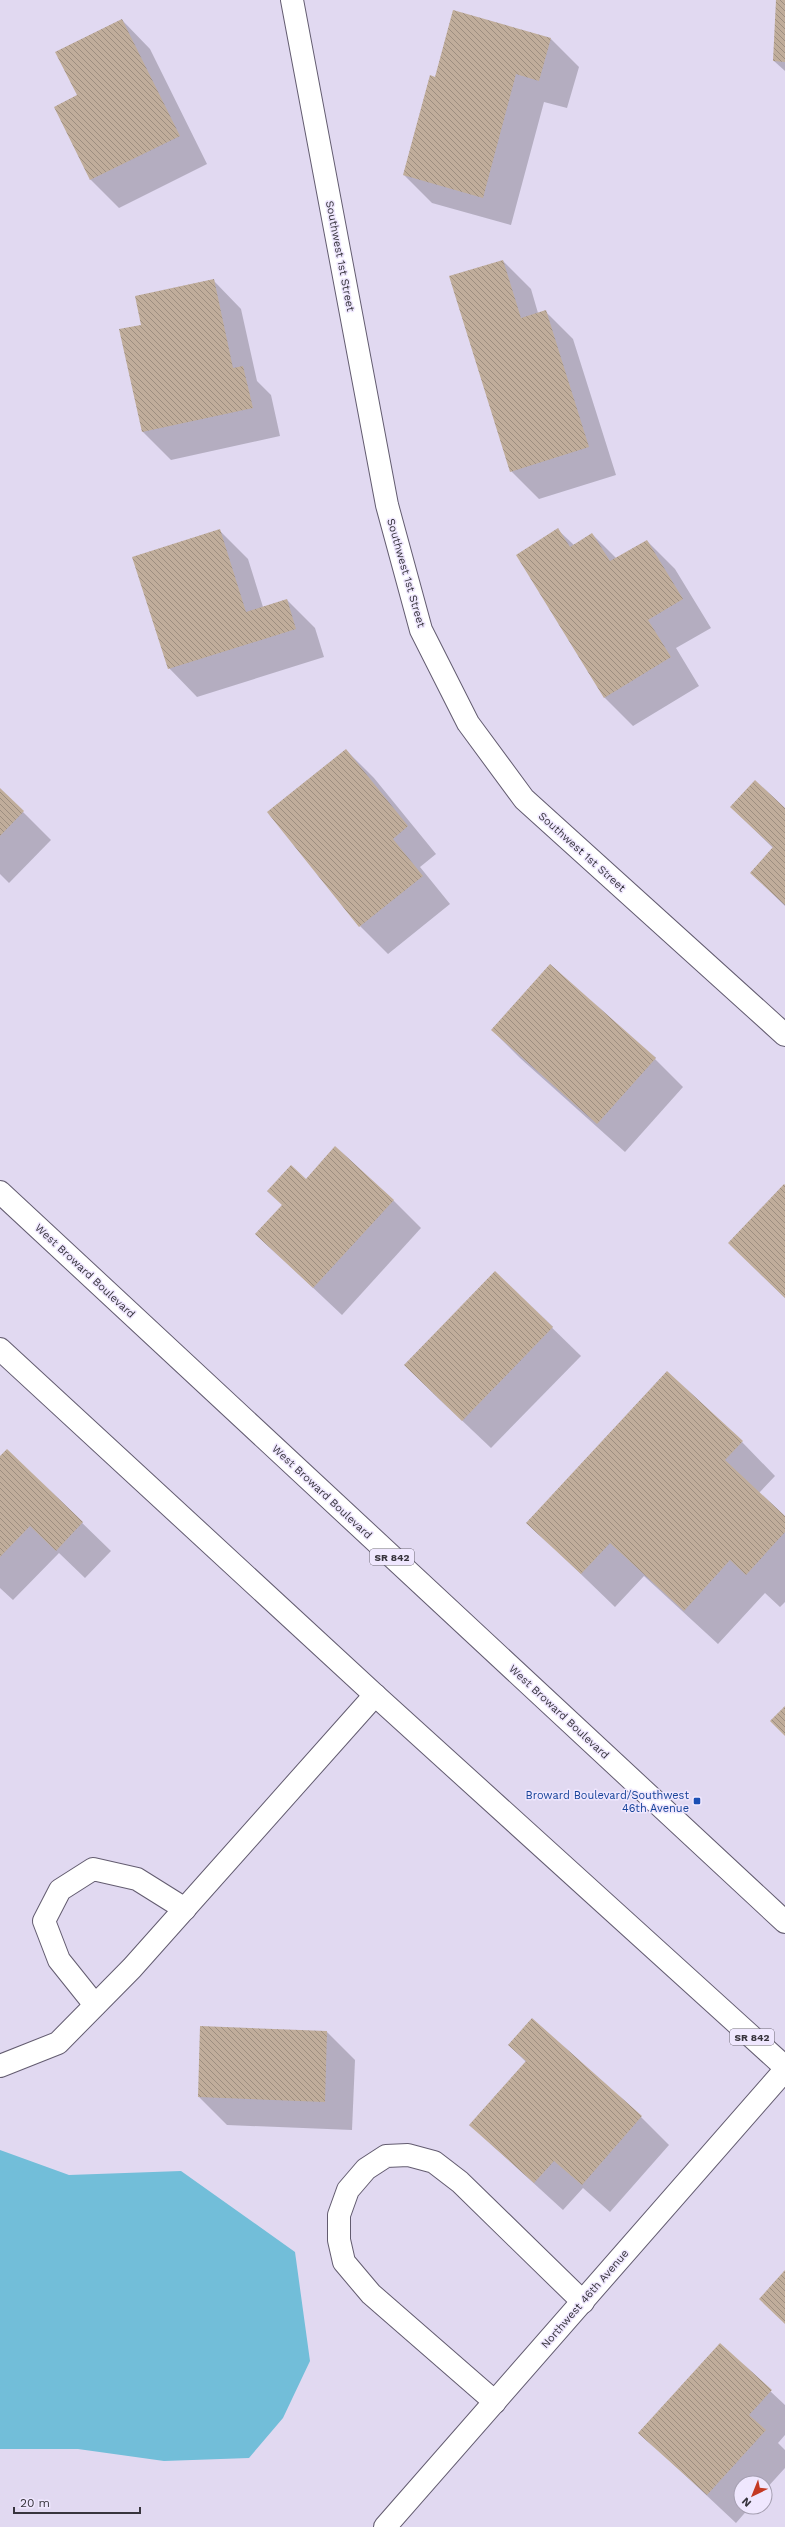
<svg xmlns="http://www.w3.org/2000/svg" width="785" height="2527" font-family="'Work Sans',sans-serif">
  <style>
    .water { fill: #72bed9 }
    .shadow { fill: #0003 }
    .building { fill: url(#building-back-hatch) }
    .lines { fill: none; stroke-linecap: round; stroke-linejoin: round }
    .minor-casing { stroke: #635c70; stroke-width: 24 }
    .major-casing { stroke: #635c70; stroke-width: 24 }
    .minor { stroke: #fff; stroke-width: 22 }
    .major { stroke: #fff; stroke-width: 22 }
    .transit-dot { fill: #1a4fb4; stroke: #efe7fe; stroke-width: 1.5 }
    .labels { text-anchor: middle; dominant-baseline: central; stroke-width: 3; stroke-linejoin: round; paint-order: stroke }
    .shield { fill: #efe7fe; stroke: #6e6a77; stroke-width: 1 }
    .shield-label { font-size: 10px; font-weight: bold; fill: #37343d }
    .street-label { font-size: 11px; fill: #37343d; stroke: #efe7fe }
    .transit-label { font-size: 11px; fill: #164399; stroke: #efe7fe; text-anchor: end }
  </style>
  <defs>
    <pattern id="building-back-hatch" width="6" height="6" patternUnits="userSpaceOnUse"><rect width="6" height="6" fill="#c0ad9b"/><path d="M-1 5l2 2M0 0l6 6M5-1l2 2" fill="none" stroke="#9d8e80"/></pattern>
  </defs>
  <rect width="100%" height="100%" fill="#e1d9f1"/>
  <polygon class="water" points="0,2150 69,2175 181,2171 295,2252 310,2361 283,2418 249,2458 164,2461 78,2449 0,2449"/>
  <g class="shadow">
    <polygon points="777,0 785,0 785,71 774,61"/>
    <polygon points="122,20 150,49 207,164 119,208 91,180 55,108 78,96"/>
    <polygon points="550,38 579,67 567,108 544,102 511,225 432,203 404,175 436,78"/>
    <polygon points="503,261 531,289 538,313 545,311 573,339 616,475 539,499 511,471"/>
    <polygon points="213,280 241,309 257,381 271,395 280,436 171,460 143,432 142,325"/>
    <polygon points="558,530 574,545 592,534 617,559 647,541 675,569 711,628 676,648 699,686 633,726 605,698 517,555"/>
    <polygon points="220,531 248,559 263,607 287,600 315,628 324,657 197,697 169,668"/>
    <polygon points="346,750 374,778 436,854 420,867 450,904 388,954 360,926"/>
    <polygon points="0,789 51,840 9,883 0,874"/>
    <polygon points="731,807 785,809 785,906 751,873 773,848"/>
    <polygon points="550,965 655,1059 683,1087 625,1152 520,1058 492,1030"/>
    <polygon points="306,1180 393,1200 421,1228 342,1315 256,1234"/>
    <polygon points="785,1186 785,1298 729,1243"/>
    <polygon points="495,1272 581,1356 491,1448 433,1393"/>
    <polygon points="742,1442 775,1476 759,1493 785,1517 785,1602 780,1607 765,1593 718,1644 644,1576 615,1607 528,1523"/>
    <polygon points="7,1450 111,1551 85,1578 59,1553 13,1600 0,1588 0,1458"/>
    <polygon points="532,2019 641,2117 669,2145 610,2212 583,2188 563,2210 470,2125 526,2062 509,2045"/>
    <polygon points="327,2032 355,2060 352,2130 227,2125 199,2097"/>
    <polygon points="720,2344 785,2405 785,2435 778,2443 785,2450 785,2468 765,2490 765,2483 741,2483 741,2507 750,2507 736,2523 640,2433"/>
  </g>
  <g class="building">
    <polygon points="776,0 785,0 785,62 773,61"/>
    <polygon points="453,10 551,38 539,81 516,74 483,198 403,175 430,75 435,77"/>
    <polygon points="122,19 180,136 90,180 54,107 77,95 55,52"/>
    <polygon points="503,260 521,318 546,310 589,447 510,472 449,276"/>
    <polygon points="214,279 233,368 243,366 253,408 142,432 119,329 141,325 135,296"/>
    <polygon points="558,528 570,547 592,533 610,561 647,540 683,599 648,620 671,657 604,698 516,555"/>
    <polygon points="220,529 246,612 287,599 296,629 168,669 132,557"/>
    <polygon points="346,749 408,826 393,839 423,876 359,927 267,812"/>
    <polygon points="755,780 785,808 785,905 750,873 773,847 730,807"/>
    <polygon points="0,788 24,811 0,836"/>
    <polygon points="550,964 656,1058 597,1124 491,1030"/>
    <polygon points="335,1146 394,1200 313,1288 255,1234 282,1205 267,1191 291,1165 306,1179"/>
    <polygon points="784,1184 785,1185 785,1298 728,1243"/>
    <polygon points="495,1271 553,1327 462,1421 404,1365"/>
    <polygon points="667,1371 743,1441 725,1460 785,1516 785,1532 746,1575 730,1560 684,1611 610,1543 581,1574 526,1523"/>
    <polygon points="7,1449 83,1522 56,1551 30,1526 0,1557 0,1456"/>
    <polygon points="785,1706 785,1736 770,1721"/>
    <polygon points="532,2018 642,2116 582,2185 554,2161 534,2183 469,2125 526,2061 508,2045"/>
    <polygon points="200,2026 327,2031 325,2102 198,2097"/>
    <polygon points="785,2270 785,2324 759,2299"/>
    <polygon points="720,2343 772,2390 749,2415 766,2430 707,2495 638,2433"/>
  </g>
  <g class="lines">
    <defs>
      <g id="minor">
        <polyline points="292,0 387,505 421,630 468,723 524,799 785,1035"/>
        <polyline points="95,2005 59,1960 44,1921 60,1890 93,1869 137,1879 185,1909"/>
        <polyline points="0,2066 58,2043 132,1968 375,1695"/>
        <polyline points="495,2402 371,2294 344,2262 339,2240 339,2215 348,2190 366,2169 386,2156 408,2155 434,2162 460,2182 583,2302"/>
        <polyline points="385,2527 785,2070"/>
      </g>
      <g id="major">
        <polyline points="0,1192 785,1922"/>
        <polyline points="0,1349 375,1695 785,2067"/>
      </g>
    </defs>
    <use href="#minor" class="minor-casing"/>
    <use href="#major" class="major-casing"/>
    <use href="#minor" class="minor"/>
    <use href="#major" class="major"/>
  </g>
  <rect class="transit-dot" x="693" y="1797" width="8" height="8" rx="2"/>
  <g class="labels">
    <g class="shield">
      <rect x="370" y="1549" width="44" height="16" rx="3"/>
      <rect x="730" y="2029" width="44" height="16" rx="3"/>
    </g>
    <g class="shield-label">
      <text x="392" y="1557">SR 842</text>
      <text x="752" y="2037">SR 842</text>
    </g>
    <g class="street-label">
      <text transform="translate(340 256) rotate(79)">Southwest 1st Street</text>
      <text transform="translate(406 573) rotate(74)">Southwest 1st Street</text>
      <text transform="translate(582 852) rotate(42)">Southwest 1st Street</text>
      <text transform="translate(85 1271) rotate(43)">West Broward Boulevard</text>
      <text transform="translate(322 1492) rotate(43)">West Broward Boulevard</text>
      <text transform="translate(559 1712) rotate(43)">West Broward Boulevard</text>
      <text transform="translate(585 2299) rotate(-49)">Northwest 46th Avenue</text>
    </g>
    <g class="transit-label">
      <text x="689" y="1795">Broward Boulevard/Southwest<tspan x="689" dy="13">46th Avenue</tspan></text>
    </g>
  </g>
  <g transform="translate(753 2495) rotate(223)"><circle r="19" fill="#efe7fe" stroke="#a59fb1"/>
  <path d="M0-3L7 15L0 10L-7 15Z" fill="#c43923"/>
  <text y="-6" font-size="11" font-weight="bold" text-anchor="middle" fill="#37343d">N</text>
  </g>
  <path d="M14 2507v6h126v-6" fill="none" stroke="#37343d" stroke-width="2"/>
  <text x="20" y="2507" font-size="12" fill="#37343d" stroke="#efe7fe" stroke-width="3" paint-order="stroke">20 m</text>
</svg>
